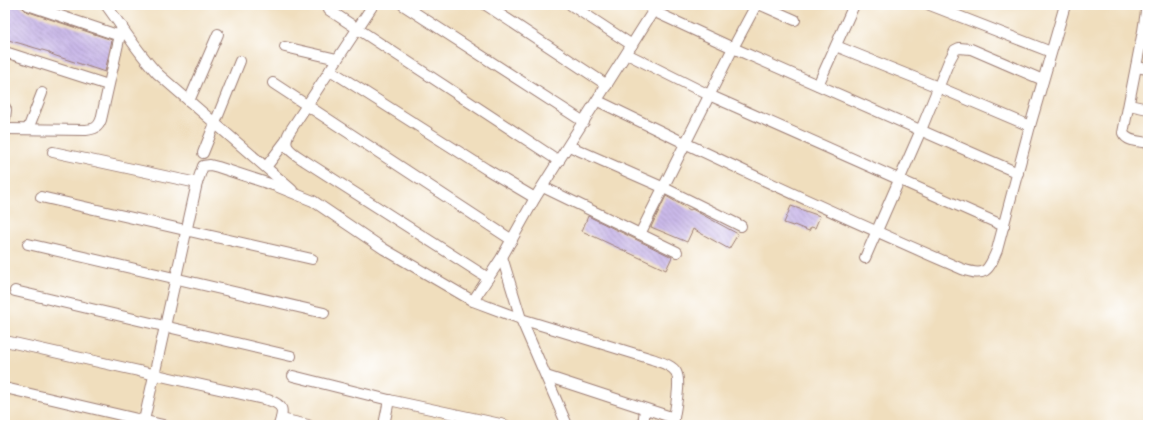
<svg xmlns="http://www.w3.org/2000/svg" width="1153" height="430" font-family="'IM FELL Great Primer',serif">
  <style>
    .building { fill: url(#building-back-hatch) }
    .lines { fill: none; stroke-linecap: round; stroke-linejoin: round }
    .street-casing { stroke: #9d7e74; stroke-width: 12 }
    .street { stroke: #fff; stroke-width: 10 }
  </style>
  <defs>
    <pattern id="building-back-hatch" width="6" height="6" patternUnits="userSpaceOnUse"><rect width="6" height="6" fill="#cab9e9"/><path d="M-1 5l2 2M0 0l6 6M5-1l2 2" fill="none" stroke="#a696bd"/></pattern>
  </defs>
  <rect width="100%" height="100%" fill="#fff"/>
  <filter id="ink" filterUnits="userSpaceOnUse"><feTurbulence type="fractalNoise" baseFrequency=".025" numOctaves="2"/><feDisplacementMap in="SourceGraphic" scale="8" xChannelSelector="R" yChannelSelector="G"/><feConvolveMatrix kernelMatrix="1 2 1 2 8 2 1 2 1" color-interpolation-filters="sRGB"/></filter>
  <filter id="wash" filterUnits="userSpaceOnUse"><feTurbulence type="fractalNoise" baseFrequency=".012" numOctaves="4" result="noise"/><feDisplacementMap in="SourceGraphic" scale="16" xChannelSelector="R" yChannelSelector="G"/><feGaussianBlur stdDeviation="0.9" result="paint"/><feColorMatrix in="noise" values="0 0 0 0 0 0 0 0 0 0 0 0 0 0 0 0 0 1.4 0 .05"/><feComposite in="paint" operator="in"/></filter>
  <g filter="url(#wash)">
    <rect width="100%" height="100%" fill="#f0debd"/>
    <g id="blocks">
      <g class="building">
        <polygon points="5,5 19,5 19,6 22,7 26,11 112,40 105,72 56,56 49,53 49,52 5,39"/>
        <polygon points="666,196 690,210 692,209 738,234 729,249 693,229 687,242 651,227"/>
        <polygon points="791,206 820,216 815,228 811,227 809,231 794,225 793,226 784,223"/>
        <polygon points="588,216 672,257 666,270 582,231"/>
      </g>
    </g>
  </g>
  <g filter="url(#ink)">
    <use href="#blocks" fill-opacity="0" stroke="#9d7e74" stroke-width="1"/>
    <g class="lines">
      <defs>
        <g id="street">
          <polyline points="28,5 120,36"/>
          <path d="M 106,5 C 123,28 138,53 158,74 L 292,190"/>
          <path d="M 373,5 L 290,131 C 280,148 292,152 305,161 L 488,278"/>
          <polyline points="403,5 584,122"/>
          <polyline points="486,5 607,85"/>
          <polyline points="571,5 632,45"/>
          <polyline points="761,5 795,20"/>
          <polyline points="930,5 1051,52"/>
          <path d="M 1147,5 L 1143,31 L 1123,133 C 1127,142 1140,141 1148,143"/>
          <polyline points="329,10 559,161"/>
          <polyline points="653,11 733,48 1018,173"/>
          <polyline points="836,46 938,87 1030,126"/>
          <polyline points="285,47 337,59"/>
          <polyline points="5,52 108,85"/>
          <polyline points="627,54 709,95 1004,226"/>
          <polyline points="1136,67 1148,69"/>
          <polyline points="330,70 486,169 535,198"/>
          <polyline points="273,83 512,240"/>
          <polyline points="818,85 854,5"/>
          <polyline points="189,101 218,34"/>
          <path d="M 598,101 C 718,160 839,216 962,269 C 985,277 988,272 997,250 L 1030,126 L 1065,5"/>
          <polyline points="1129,105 1148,109"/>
          <polyline points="5,107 6,110 5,118"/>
          <path d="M 5,129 L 86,130 C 94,129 98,128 101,120 L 122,26"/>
          <polyline points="28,129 42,93"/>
          <polyline points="569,146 662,187 741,226"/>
          <polyline points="53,152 197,183"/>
          <polyline points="203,153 240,61"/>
          <polyline points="266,167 285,142"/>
          <polyline points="543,187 677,252"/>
          <polyline points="41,197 312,259"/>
          <polyline points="640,234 733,48 756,5"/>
          <polyline points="28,244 324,313"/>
          <polyline points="502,257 521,319 567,425"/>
          <polyline points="865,258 921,130 949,61 955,50 959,48 971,49 1043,80"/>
          <polyline points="15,291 291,356"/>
          <path d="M 473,301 L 521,319 L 652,359 C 660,362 672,365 676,372 C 682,383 674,413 673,425"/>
          <path d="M 5,341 L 268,400 C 284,405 284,410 279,425"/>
          <polyline points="293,376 389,400 505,425"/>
          <polyline points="546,376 674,418"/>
          <polyline points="5,388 163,425"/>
          <polyline points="281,419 308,425"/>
          <polyline points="143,425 197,183 203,166 210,165 218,167 276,186 313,201 384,249 473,301 502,257 535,198 657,5"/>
          <polyline points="384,425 389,400"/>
          <polyline points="643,425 645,409"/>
        </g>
      </defs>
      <use href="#street" class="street-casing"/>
      <use href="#street" class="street"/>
    </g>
  </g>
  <rect width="1153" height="430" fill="none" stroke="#fff" stroke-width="20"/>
</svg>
